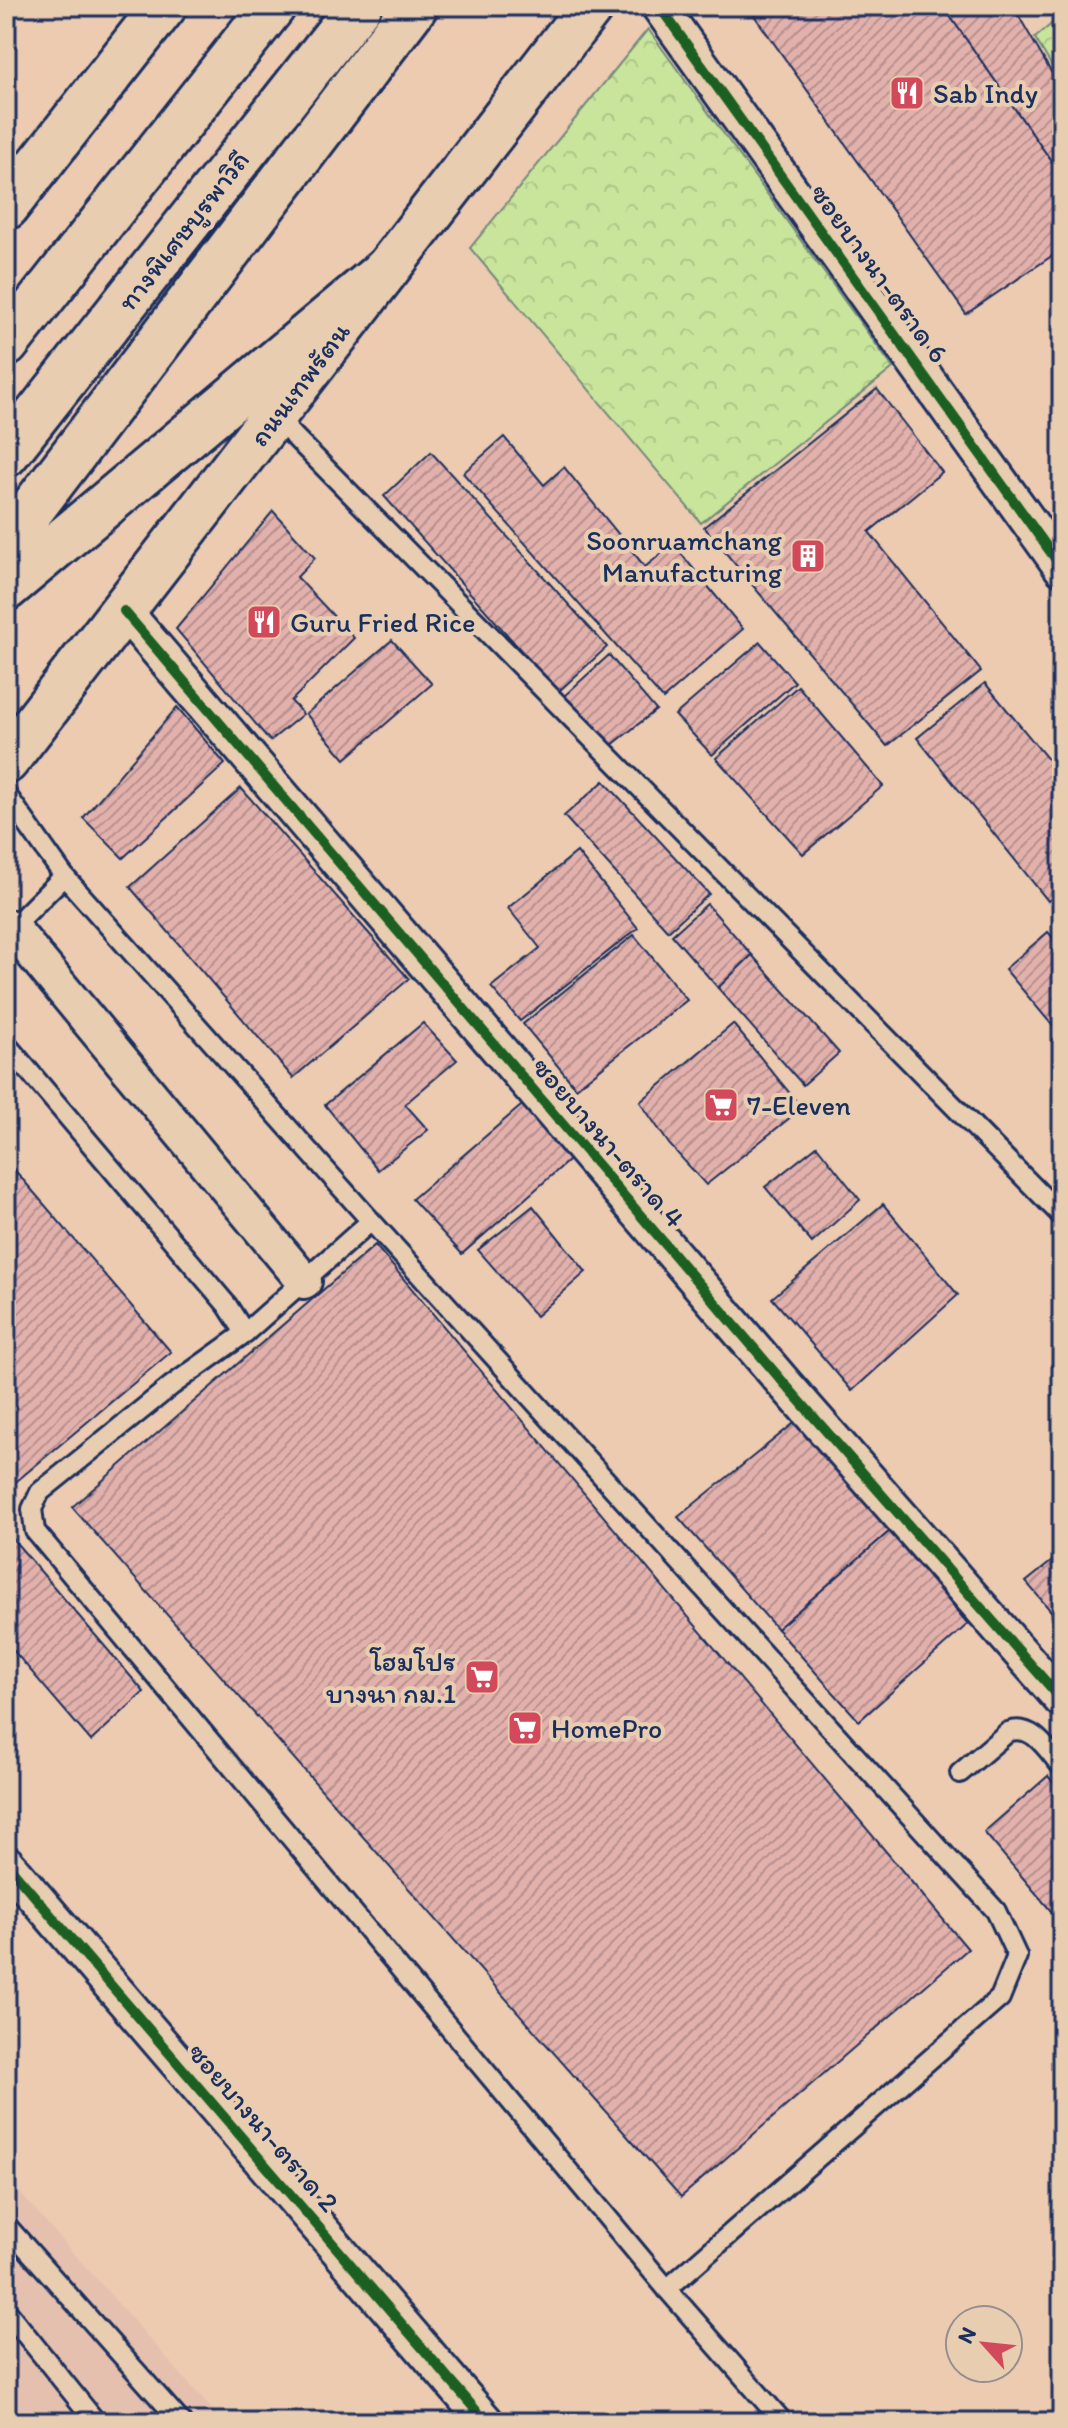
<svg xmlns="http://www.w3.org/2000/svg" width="1068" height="2428" font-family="Itim,'Playpen Sans Thai',sans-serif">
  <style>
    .built { fill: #e5c0ae }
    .forest { fill: url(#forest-crowns); stroke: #728a7c; stroke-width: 2 }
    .building { fill: url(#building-hatch); stroke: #1b2f5e; stroke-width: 2 }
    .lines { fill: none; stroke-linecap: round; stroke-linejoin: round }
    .service-casing { stroke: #1b2f5e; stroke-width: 24 }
    .minor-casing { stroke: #1b2f5e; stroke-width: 40 }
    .secondary-casing { stroke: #1b2f5e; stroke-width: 50 }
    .trunk-casing { stroke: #1b2f5e; stroke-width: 50 }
    .motorway-casing { stroke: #1b2f5e; stroke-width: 50 }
    .service { stroke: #e8cdb0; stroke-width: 18 }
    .minor { stroke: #e8cdb0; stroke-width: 34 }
    .secondary { stroke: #e8cdb0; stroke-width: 44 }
    .trunk { stroke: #e8cdb0; stroke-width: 44 }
    .motorway { stroke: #e8cdb0; stroke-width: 44 }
    .cycleway-casing { stroke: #e8cdb0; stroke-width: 15 }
    .cycleway { stroke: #1b5e20; stroke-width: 10 }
    .labels { text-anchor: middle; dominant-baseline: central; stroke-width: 8; stroke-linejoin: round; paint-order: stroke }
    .poi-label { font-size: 28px; fill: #1b2f5e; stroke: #e8cdb0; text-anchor: start }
    .street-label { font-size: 28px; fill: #1b2f5e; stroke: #e8cdb0 }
  </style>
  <defs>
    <pattern id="forest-crowns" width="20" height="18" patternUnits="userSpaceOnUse" patternTransform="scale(2)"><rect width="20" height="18" fill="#c9e59b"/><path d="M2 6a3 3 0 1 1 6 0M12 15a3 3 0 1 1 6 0" fill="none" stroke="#acc588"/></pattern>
    <pattern id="building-hatch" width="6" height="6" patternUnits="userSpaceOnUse" patternTransform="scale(2)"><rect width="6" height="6" fill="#e3b1ac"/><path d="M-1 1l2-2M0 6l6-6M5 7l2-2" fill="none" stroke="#b7908f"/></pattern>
  </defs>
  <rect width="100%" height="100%" fill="#eccbb1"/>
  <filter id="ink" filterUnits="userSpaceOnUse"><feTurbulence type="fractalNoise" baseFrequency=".0125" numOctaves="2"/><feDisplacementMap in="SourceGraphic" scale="16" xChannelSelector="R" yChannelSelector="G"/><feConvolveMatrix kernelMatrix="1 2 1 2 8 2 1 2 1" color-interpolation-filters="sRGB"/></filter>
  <g filter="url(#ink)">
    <polygon class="built" points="6,2177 223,2422 6,2422"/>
    <g class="forest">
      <polygon points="1062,15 1062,83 1035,38"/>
      <polygon points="648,29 893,368 701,523 470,248"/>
    </g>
    <g class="building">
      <polygon points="758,6 943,6 1062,176 1062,249 966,314 751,11"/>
      <polygon points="943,6 1013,6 1062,91 1062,176"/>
      <polygon points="877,389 942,472 869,532 981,671 887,746 704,527"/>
      <polygon points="504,437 544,485 564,467 645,567 673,544 743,629 663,699 463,473"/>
      <polygon points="431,452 607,647 558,692 384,496"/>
      <polygon points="273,511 315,558 297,577 354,638 291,701 303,714 270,741 176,629"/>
      <polygon points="392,640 432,684 345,759 306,714"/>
      <polygon points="760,642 795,682 712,755 675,715"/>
      <polygon points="609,655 656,710 607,749 563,697"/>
      <polygon points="985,683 1059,773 1062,771 1062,890 1048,901 917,738"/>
      <polygon points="798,686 883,786 803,854 716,758"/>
      <polygon points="177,707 225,764 123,858 83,818"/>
      <polygon points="604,781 709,894 668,931 564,816"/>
      <polygon points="241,788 409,979 293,1078 130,887"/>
      <polygon points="577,852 638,928 520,1021 491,987 540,948 508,908"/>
      <polygon points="707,904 752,955 718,988 672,935"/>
      <polygon points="1048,932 1062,948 1062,1037 1005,969"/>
      <polygon points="634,935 687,1000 576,1088 523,1024"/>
      <polygon points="752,955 839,1053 803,1085 718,988"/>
      <polygon points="423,1023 457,1060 405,1104 428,1130 378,1170 325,1105"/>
      <polygon points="733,1024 802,1108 706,1185 669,1144 640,1102"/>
      <polygon points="528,1100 575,1155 462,1254 412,1199"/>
      <polygon points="817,1146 860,1200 812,1243 765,1187"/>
      <polygon points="6,1160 171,1352 6,1490"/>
      <polygon points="883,1204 958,1295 852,1391 772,1298"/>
      <polygon points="533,1206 586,1272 536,1316 478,1250"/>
      <polygon points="375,1245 968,1949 681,2197 72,1507"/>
      <polygon points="798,1420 890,1531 777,1629 678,1517"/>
      <polygon points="6,1531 144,1692 91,1741 6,1642"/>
      <polygon points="890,1531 968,1624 859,1721 777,1629"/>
      <polygon points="1062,1553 1062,1624 1026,1582"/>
      <polygon points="1048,1776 1062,1793 1062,1924 984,1832"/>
    </g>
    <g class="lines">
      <defs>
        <g id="service">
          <polyline points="274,416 1062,1216"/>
          <polyline points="6,794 64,876 371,1221 996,1911 1017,1956 1000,1998 667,2289"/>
          <polyline points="7,933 64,876"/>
          <polyline points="6,1044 227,1305 245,1333"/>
          <polyline points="371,1221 245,1333 171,1386 40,1492 32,1509 35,1531 667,2289 783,2422"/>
          <path d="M 960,1773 L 1008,1732 C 1033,1723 1048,1751 1062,1767"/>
          <polyline points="6,2225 181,2422"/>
          <polyline points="6,2310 96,2422"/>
        </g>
        <g id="minor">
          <polyline points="659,6 1062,568"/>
          <polyline points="124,611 783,1382 1062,1700"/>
          <polyline points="12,928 304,1281"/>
          <polyline points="6,1863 486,2422"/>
        </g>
        <polyline id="secondary" points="6,761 591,6"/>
        <g id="trunk">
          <polyline points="6,207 164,6"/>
          <polyline points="6,543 415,6"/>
          <polyline points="6,588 387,269"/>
        </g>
        <g id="motorway">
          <polyline points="6,344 273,6"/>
          <polyline points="6,454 359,6"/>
        </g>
      </defs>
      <use href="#service" class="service-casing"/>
      <use href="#minor" class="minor-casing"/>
      <use href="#secondary" class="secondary-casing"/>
      <use href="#trunk" class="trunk-casing"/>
      <use href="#motorway" class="motorway-casing"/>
      <use href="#service" class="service"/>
      <use href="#minor" class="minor"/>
      <use href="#secondary" class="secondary"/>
      <use href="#trunk" class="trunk"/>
      <use href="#motorway" class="motorway"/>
      <defs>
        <g id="cycleway">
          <polyline points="659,6 1062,568"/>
          <polyline points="124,611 783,1382 1062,1700"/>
          <polyline points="6,1863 486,2422"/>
        </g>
      </defs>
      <use href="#cycleway" class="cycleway-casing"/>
      <use href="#cycleway" class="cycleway"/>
    </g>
  </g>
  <defs>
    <symbol id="restaurant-square" viewBox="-11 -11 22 22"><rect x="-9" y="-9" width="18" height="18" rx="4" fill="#d1495b" stroke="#e8cdb0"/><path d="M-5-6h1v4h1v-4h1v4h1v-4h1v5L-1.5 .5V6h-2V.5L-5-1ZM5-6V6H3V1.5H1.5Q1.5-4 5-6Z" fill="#fff"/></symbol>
    <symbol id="building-square" viewBox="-11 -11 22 22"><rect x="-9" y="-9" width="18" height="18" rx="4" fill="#d1495b" stroke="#e8cdb0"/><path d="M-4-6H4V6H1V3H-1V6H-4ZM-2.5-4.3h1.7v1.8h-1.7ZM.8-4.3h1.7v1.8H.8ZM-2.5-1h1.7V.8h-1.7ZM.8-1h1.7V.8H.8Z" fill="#fff"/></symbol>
    <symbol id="supermarket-square" viewBox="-11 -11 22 22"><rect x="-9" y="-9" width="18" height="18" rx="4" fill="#d1495b" stroke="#e8cdb0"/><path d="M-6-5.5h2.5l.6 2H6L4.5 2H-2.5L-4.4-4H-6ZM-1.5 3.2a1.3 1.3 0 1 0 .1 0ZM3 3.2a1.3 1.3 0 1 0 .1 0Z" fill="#fff"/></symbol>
  </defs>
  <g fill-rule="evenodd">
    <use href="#restaurant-square" x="887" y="73" width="40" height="40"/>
    <use href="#building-square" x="788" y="536" width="40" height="40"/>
    <use href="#restaurant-square" x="244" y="602" width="40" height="40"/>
    <use href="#supermarket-square" x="701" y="1085" width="40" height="40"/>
    <use href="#supermarket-square" x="462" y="1657" width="40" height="40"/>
    <use href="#supermarket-square" x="505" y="1708" width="40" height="40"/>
  </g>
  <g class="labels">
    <g class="poi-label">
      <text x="933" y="93">Sab Indy</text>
      <text x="782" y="540" text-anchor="end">Soonruamchang<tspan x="782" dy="32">Manufacturing</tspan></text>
      <text x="290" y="622">Guru Fried Rice</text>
      <text x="747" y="1105">7-Eleven</text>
      <text x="456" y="1661" text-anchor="end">โฮมโปร<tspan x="456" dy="32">บางนา กม.1</tspan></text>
      <text x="551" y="1728">HomePro</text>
    </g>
    <g class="street-label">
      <text transform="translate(183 230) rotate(-52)">ทางพิเศษบูรพาวิถี</text>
      <text transform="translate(880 273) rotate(54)">ซอยบางนา-ตราด 6</text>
      <text transform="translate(299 384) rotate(-53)">ถนนเทพรัตน</text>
      <text transform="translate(609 1142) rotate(49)">ซอยบางนา-ตราด 4</text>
      <text transform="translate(264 2127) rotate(49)">ซอยบางนา-ตราด 2</text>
    </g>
  </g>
  <rect width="1068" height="2428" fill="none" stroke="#e8cdb0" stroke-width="32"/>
  <rect x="16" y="16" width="1036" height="2396" fill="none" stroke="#1b2f5e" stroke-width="3" filter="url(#ink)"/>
  <g transform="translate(984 2344) rotate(297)"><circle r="38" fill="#e8cdb0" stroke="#968e8f" stroke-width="2"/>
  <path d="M0-6L14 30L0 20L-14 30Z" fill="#d1495b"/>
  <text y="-12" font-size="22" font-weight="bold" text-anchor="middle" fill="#1b2f5e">N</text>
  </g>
</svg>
